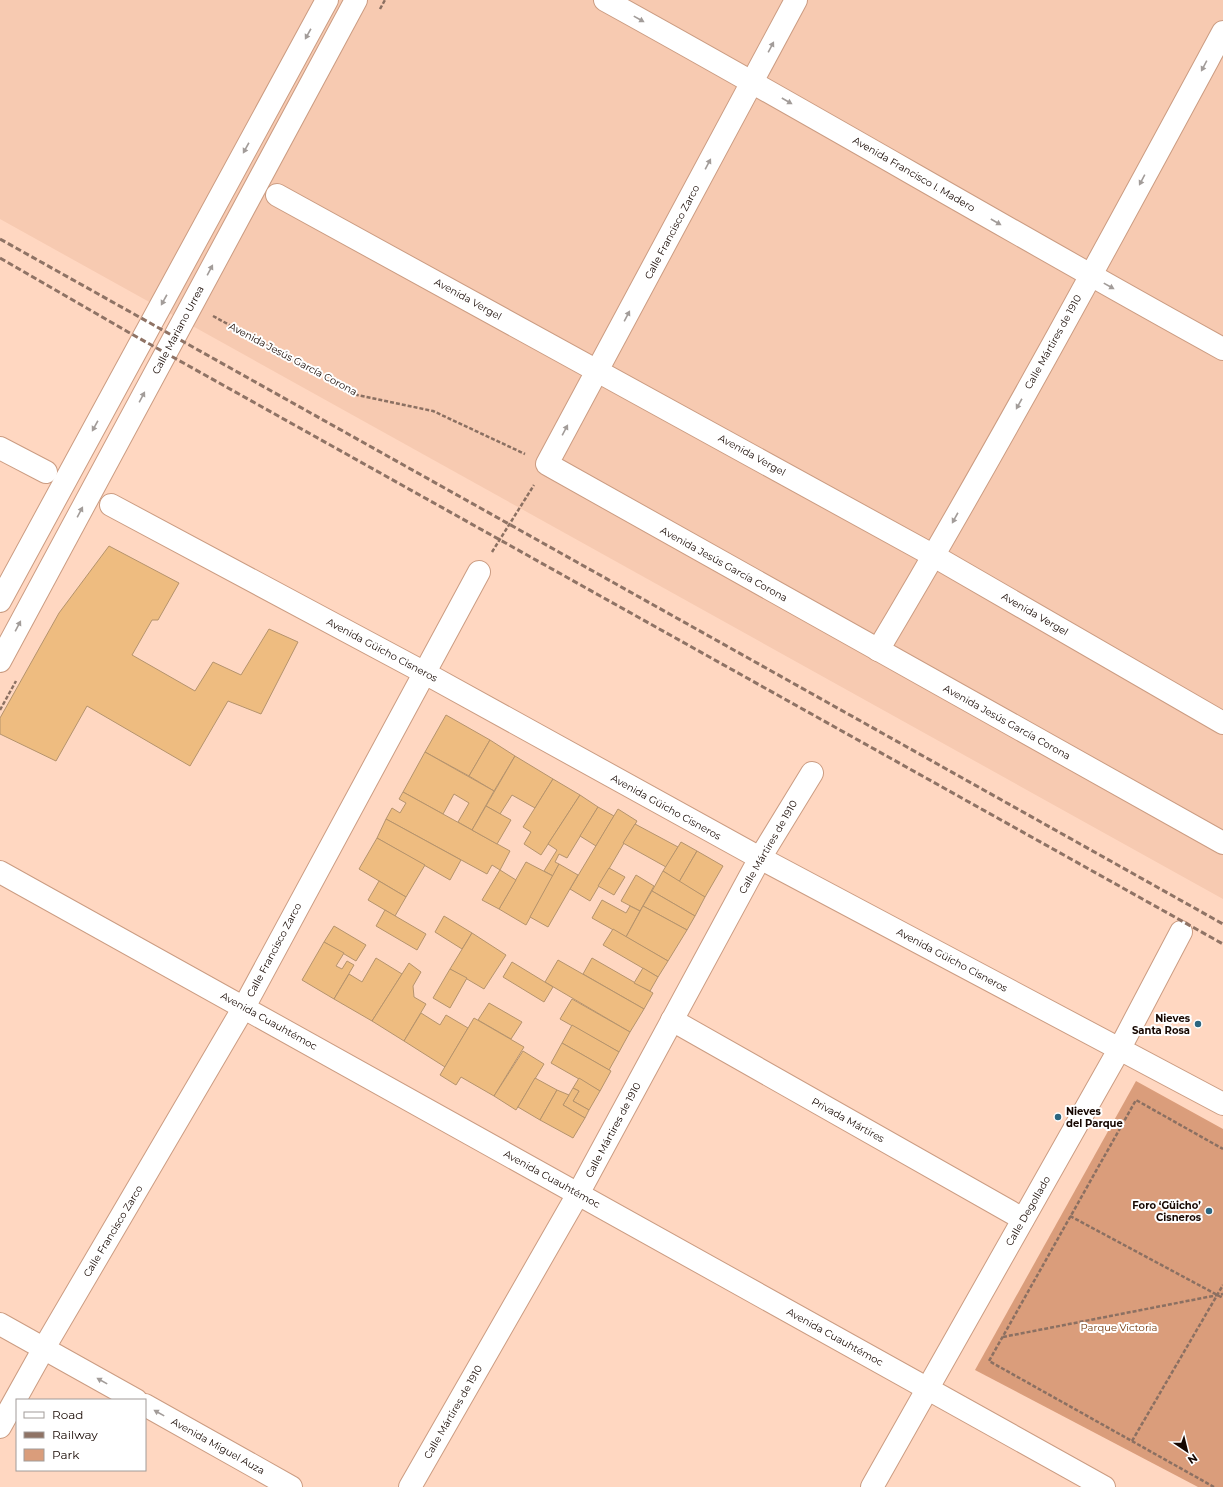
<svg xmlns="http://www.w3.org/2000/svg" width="1223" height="1487" font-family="Montserrat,sans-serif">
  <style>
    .built { fill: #f7cab1 }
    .green { fill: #da9d7b }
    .building { fill: #eebc80; stroke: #b5936c }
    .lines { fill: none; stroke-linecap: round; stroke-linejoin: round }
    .minor-casing { stroke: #cb9c82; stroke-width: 24 }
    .major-casing { stroke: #cb9c82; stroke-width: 24 }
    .path { stroke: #8b7062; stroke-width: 2.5; stroke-dasharray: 4 2; stroke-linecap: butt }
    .minor { stroke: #fff; stroke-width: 22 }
    .major { stroke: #fff; stroke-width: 22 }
    .rail { stroke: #8f7365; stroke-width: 3; stroke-dasharray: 6 3; stroke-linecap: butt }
    .oneway { fill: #a29c99 }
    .poi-dot { fill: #2d657f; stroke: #fff; stroke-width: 1.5 }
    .labels { text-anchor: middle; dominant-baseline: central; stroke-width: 4; stroke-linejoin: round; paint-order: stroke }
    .street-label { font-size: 10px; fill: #160701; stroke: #fff }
    .poi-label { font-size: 10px; font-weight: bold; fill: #160701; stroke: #fff; text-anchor: end }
    .park-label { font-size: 10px; fill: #703305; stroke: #fff }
  </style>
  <rect width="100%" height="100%" fill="#ffd7c1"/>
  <polygon class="built" points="0,0 1223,0 1223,899 0,219"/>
  <polygon class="green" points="1136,1081 1223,1129 1223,1487 1198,1487 975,1370"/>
  <g class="building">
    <polygon points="109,546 179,583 158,620 152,620 132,655 195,691 213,662 241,675 269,629 298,642 261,714 228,701 190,766 87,706 56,761 0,734 0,718 59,613"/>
    <polygon points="446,715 490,740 469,776 425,752"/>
    <polygon points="490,740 515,756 494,791 469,776"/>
    <polygon points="425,752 494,791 472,830 458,822 469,803 454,794 443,814 403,792"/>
    <polygon points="515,756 553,779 535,808 512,795 500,814 486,806"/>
    <polygon points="553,779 580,795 541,855 524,844 531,832 523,827"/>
    <polygon points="403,792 510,851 500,870 492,865 487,874 386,819 392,808 400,813 406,803 399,799"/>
    <polygon points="580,795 598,807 567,858 559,854 555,862 559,864 553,876 544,871 557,850 548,844"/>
    <polygon points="486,806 511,820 497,844 472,830"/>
    <polygon points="598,807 614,816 596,846 580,836"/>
    <polygon points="618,809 637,821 590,901 570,889"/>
    <polygon points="386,819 461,860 450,880 377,838"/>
    <polygon points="635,824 678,847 666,867 623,843"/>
    <polygon points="377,838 425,865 406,897 359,869"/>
    <polygon points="681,842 697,851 679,882 663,871"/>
    <polygon points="697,851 723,866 705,897 679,882"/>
    <polygon points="526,862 553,876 526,925 499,909"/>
    <polygon points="559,864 578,875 548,927 530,917"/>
    <polygon points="609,868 625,877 614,895 598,886"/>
    <polygon points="500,870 516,880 499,909 482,900"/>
    <polygon points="663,871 705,897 695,916 652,891"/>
    <polygon points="636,875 654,886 640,911 621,901"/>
    <polygon points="379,881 406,897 395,916 368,900"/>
    <polygon points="652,891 695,916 687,930 643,906"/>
    <polygon points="602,900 626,913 630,906 640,911 626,937 592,918"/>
    <polygon points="643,906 687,930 668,961 626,937"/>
    <polygon points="385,910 426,934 417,950 376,926"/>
    <polygon points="444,916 472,933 462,949 435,932"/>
    <polygon points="334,926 366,945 356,961 324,942"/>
    <polygon points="613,929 668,961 658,977 603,945"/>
    <polygon points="472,933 506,955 484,989 450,969"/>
    <polygon points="324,942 344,953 336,966 342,969 347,961 354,965 334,999 302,980"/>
    <polygon points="376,958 402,974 372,1021 334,999 349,974 362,982"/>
    <polygon points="592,958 653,993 644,1009 583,974"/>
    <polygon points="558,960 644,1009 630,1032 545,982"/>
    <polygon points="512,962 553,987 544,1002 503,977"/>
    <polygon points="409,963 421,972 413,986 414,997 426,1004 404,1041 372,1021"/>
    <polygon points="643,968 658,977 650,991 634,983"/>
    <polygon points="450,969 467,978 450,1008 433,998"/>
    <polygon points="572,999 630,1032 619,1052 560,1019"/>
    <polygon points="489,1003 522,1022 511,1039 478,1020"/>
    <polygon points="421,1013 440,1025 446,1015 468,1028 445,1067 404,1041"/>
    <polygon points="474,1018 524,1047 494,1096 461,1077 456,1085 440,1075"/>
    <polygon points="572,1025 619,1052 609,1070 562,1043"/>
    <polygon points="562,1043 611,1071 600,1091 551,1063"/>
    <polygon points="523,1051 544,1064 516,1110 494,1096"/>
    <polygon points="535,1078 557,1090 540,1120 518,1107"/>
    <polygon points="579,1078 600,1091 589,1110 573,1101 579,1091 573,1088"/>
    <polygon points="573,1088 579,1091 573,1101 589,1110 585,1118 563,1105"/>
    <polygon points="557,1090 569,1095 563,1105 585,1118 573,1138 540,1120"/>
  </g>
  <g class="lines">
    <defs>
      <g id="minor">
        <polyline points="796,0 547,464 1223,843"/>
        <polyline points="277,195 934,556 1223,723"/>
        <polyline points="0,448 46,472"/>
        <polyline points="111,505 423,672 760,858 1223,1104"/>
        <path d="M 878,650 C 999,447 1111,239 1223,32"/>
        <polyline points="0,872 1104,1487"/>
        <polyline points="672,1020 1023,1219"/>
        <polyline points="0,1324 136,1400"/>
        <polyline points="145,1405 291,1487"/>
        <polyline points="0,1427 44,1348 244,1007 479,572"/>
        <polyline points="410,1487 578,1194 760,858 812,773"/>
        <polyline points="872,1487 1120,1048 1181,932"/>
      </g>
      <g id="major">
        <path d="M 605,0 C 812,114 1016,235 1223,349"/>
        <polyline points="0,601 327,0"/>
        <polyline points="0,661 356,0"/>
      </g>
    </defs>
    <use href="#minor" class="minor-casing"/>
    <use href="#major" class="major-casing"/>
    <g class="path">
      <polyline points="380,9 385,0"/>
      <polyline points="213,316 357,395 433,411 525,454"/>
      <polyline points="492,552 534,485"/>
      <polyline points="0,710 16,681"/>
      <polyline points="1070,1216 1223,1298"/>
      <polyline points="1003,1337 1223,1294"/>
      <polyline points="1132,1441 1223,1285"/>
      <polyline points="1214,1487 989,1361 1136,1100 1223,1149"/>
    </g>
    <use href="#minor" class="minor"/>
    <use href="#major" class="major"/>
    <g class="rail">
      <polyline points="0,239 1223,924"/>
      <polyline points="0,258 128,332 1223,944"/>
    </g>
  </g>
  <defs><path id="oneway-solid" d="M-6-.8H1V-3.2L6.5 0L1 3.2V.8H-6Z"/></defs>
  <g class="oneway">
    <use href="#oneway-solid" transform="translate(639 19) rotate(29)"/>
    <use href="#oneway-solid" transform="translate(308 34) rotate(119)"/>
    <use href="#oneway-solid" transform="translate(771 47) rotate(-62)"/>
    <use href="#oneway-solid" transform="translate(1204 66) rotate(118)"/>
    <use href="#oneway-solid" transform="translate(787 101) rotate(30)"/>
    <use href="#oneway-solid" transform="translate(246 148) rotate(119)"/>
    <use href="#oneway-solid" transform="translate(708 164) rotate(-62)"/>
    <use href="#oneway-solid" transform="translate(1142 180) rotate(118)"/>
    <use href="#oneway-solid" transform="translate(996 222) rotate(30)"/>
    <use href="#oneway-solid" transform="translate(210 270) rotate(-62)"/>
    <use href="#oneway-solid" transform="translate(1109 286) rotate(29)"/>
    <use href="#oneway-solid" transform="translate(164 300) rotate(119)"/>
    <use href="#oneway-solid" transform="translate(627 316) rotate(-62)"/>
    <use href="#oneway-solid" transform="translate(142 397) rotate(-62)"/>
    <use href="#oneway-solid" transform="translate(1019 404) rotate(119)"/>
    <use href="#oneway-solid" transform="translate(95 426) rotate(119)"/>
    <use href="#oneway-solid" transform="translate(565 430) rotate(-62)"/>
    <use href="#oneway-solid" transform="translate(80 512) rotate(-62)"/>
    <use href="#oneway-solid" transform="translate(955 518) rotate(119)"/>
    <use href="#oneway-solid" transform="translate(18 626) rotate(-62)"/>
    <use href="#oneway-solid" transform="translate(102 1381) rotate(-151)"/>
    <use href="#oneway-solid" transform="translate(159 1413) rotate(-151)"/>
  </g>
  <g class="poi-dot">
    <circle cx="1198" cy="1024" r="4"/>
    <circle cx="1058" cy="1117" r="4"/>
    <circle cx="1209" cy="1211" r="4"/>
  </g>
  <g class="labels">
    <g class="street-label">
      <text transform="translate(914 174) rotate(30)">Avenida Francisco I. Madero</text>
      <text transform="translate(672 232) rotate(-62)">Calle Francisco Zarco</text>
      <text transform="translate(468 299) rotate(29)">Avenida Vergel</text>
      <text transform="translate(178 330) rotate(-62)">Calle Mariano Urrea</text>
      <text transform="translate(1053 342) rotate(-61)">Calle Mártires de 1910</text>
      <text transform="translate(293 359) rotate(28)">Avenida Jesús García Corona</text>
      <text transform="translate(752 455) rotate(29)">Avenida Vergel</text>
      <text transform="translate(724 564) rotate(29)">Avenida Jesús García Corona</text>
      <text transform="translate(1035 614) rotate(30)">Avenida Vergel</text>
      <text transform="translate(382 650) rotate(28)">Avenida Güicho Cisneros</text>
      <text transform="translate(1007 722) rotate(29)">Avenida Jesús García Corona</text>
      <text transform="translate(666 807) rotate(29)">Avenida Güicho Cisneros</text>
      <text transform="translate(768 847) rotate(-60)">Calle Mártires de 1910</text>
      <text transform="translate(274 950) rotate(-62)">Calle Francisco Zarco</text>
      <text transform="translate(952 960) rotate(28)">Avenida Güicho Cisneros</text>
      <text transform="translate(269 1021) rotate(29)">Avenida Cuauhtémoc</text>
      <text transform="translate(848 1120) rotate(29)">Privada Mártires</text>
      <text transform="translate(613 1130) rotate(-62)">Calle Mártires de 1910</text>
      <text transform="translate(552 1179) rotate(29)">Avenida Cuauhtémoc</text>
      <text transform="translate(1028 1211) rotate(-60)">Calle Degollado</text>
      <text transform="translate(113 1231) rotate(-59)">Calle Francisco Zarco</text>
      <text transform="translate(835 1337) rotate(29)">Avenida Cuauhtémoc</text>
      <text transform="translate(453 1412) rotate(-60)">Calle Mártires de 1910</text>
      <text transform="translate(218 1446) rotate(29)">Avenida Miguel Auza</text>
    </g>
    <g class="poi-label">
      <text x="1190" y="1018">Nieves<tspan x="1190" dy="12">Santa Rosa</tspan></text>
      <text x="1066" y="1111" text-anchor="start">Nieves<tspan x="1066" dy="12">del Parque</tspan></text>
      <text x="1201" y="1205">Foro ‘Güicho’<tspan x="1201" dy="12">Cisneros</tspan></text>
    </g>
    <g class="park-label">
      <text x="1119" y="1327">Parque Victoria</text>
    </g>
  </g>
  <rect x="16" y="1399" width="130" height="72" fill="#ffffff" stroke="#a29c99"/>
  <rect x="24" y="1412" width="20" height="6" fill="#ffffff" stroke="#a29c99"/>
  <text x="52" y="1419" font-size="12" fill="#160701">Road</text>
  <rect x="24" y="1432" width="20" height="6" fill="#8f7365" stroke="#a29c99"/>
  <text x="52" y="1439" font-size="12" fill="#160701">Railway</text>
  <rect x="24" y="1449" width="20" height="12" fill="#da9d7b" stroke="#a29c99"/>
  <text x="52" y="1459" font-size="12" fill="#160701">Park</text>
  <g transform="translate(1187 1451) rotate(145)" stroke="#ffffff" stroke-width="3" paint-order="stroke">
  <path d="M0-3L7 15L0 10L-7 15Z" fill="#160701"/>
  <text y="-6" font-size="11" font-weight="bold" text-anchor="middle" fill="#160701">N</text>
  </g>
</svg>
